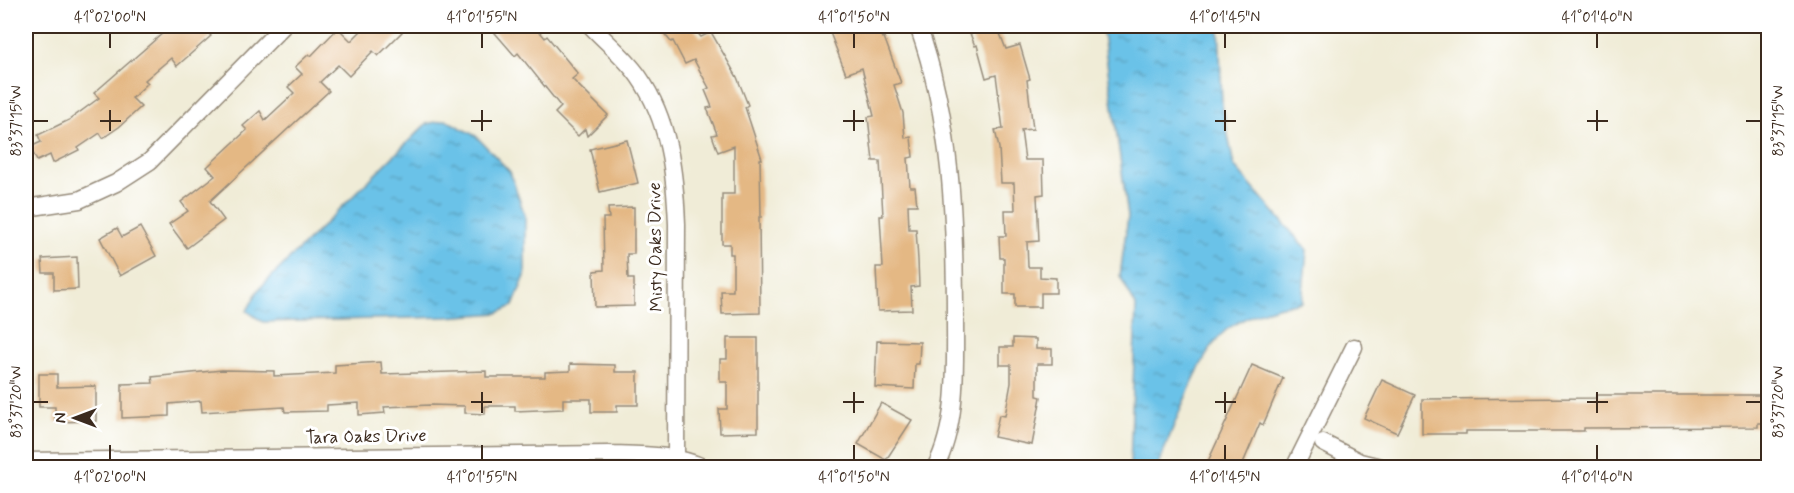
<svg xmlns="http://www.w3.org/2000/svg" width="1794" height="493" font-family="Mynerve,sans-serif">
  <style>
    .water { fill: url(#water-ripples); stroke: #537683; stroke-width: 1.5 }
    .building { fill: #e4b884 }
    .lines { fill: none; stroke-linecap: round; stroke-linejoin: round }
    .street-casing { stroke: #968b7a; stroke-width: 19 }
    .street { stroke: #fff; stroke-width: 16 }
    .ticks { fill: none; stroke: #3b2a1e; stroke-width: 2 }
    .labels { text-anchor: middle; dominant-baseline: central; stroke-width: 6; stroke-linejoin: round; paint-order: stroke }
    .street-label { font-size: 18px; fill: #3b2a1e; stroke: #fff }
    .neatline { fill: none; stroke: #3b2a1e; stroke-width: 2 }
    .ticks-label { font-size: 15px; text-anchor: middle; fill: #3b2a1e }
  </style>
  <defs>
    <pattern id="water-ripples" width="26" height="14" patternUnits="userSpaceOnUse" patternTransform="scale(1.5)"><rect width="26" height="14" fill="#6bc2e8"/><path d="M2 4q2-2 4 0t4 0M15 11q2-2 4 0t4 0" fill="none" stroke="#599ebb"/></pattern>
  </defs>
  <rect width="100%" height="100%" fill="#fff"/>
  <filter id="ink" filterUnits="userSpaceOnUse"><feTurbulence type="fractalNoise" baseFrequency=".0167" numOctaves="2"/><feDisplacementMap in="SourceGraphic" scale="12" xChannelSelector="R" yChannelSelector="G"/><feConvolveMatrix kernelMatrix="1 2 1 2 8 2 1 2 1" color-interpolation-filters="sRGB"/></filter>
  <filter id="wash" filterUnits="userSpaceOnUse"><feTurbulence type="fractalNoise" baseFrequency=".008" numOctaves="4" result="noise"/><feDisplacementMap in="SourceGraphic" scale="24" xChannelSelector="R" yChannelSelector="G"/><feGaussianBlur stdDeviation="1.35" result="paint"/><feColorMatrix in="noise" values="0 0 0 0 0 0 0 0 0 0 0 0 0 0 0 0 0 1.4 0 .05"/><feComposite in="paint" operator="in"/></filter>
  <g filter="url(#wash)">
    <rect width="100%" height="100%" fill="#f0ecd7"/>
    <g class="water">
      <path d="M 1102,26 L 1219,26 L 1222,105 L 1234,166 L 1307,250 L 1302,302 C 1275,306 1251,313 1229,328 C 1200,347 1172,434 1157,467 L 1130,467 L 1136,306 L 1120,276 L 1128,216 Z"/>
      <polygon points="446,120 476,136 510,172 525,216 525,276 513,306 498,313 446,317 263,322 247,311 259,289 426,124"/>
    </g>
    <g id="blocks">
      <g class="building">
        <polygon points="171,26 203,26 211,36 177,66 171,58 145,80 148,83 132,98 141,107 119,127 103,138 100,133 78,148 79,150 53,163 50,155 37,161 30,147 41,142 38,135 69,120 99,98 94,93"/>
        <polygon points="366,26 408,26 378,56 373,51 349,76 338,65 320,82 329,91 210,201 224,220 187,248 169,224 188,211 181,202 215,176 207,167 247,130 243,126 260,111 265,120 294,93 288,87 302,74 295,67 309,54 311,56 338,28 351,41"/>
        <polygon points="489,26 535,26 545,38 547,36 578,74 572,79 608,115 587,136 585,129 578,136 555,113 561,107 518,53 515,56"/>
        <polygon points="658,26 692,26 701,37 711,32 737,77 748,105 745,107 762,159 760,159 761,217 759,217 760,313 722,314 721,291 733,291 733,254 730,254 730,244 722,244 722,194 734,194 734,146 718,152 712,135 717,134 707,108 712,107 705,90 709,88 694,60 685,64 673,41 671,42"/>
        <polygon points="840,26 877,26 882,38 884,37 901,83 894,85 903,113 905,138 911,137 913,157 908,158 910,187 915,187 917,205 908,205 909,229 916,229 918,260 919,286 911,287 912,310 878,311 876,267 883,267 880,216 883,216 880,161 873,161 868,117 874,116 862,68 846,74 829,30"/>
        <polygon points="967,26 997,26 1006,49 1020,45 1030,79 1027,80 1033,129 1021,130 1025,160 1043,160 1044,194 1037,195 1039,241 1027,242 1028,267 1040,267 1040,277 1056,278 1056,293 1041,293 1041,307 1015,307 1015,294 1004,294 1004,258 1000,258 999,236 1006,236 1005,210 1015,210 1014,183 1001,183 999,148 995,130 1003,129 996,75 986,78 977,45 975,46"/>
        <polygon points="627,140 638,183 600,192 590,149"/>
        <polygon points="634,207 634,254 627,254 628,279 634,279 634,306 595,307 594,271 604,270 603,218 609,218 608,208"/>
        <polygon points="140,227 156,256 120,276 100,238 117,228 122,237"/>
        <polygon points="77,257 78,289 54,290 54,273 43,273 42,259"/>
        <polygon points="727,338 758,338 758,432 720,433 719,409 727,409 727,382 720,382 720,359 727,359"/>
        <polygon points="1013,338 1036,339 1036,349 1052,349 1052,364 1037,364 1037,396 1041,397 1032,445 994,437 999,415 1005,416 1011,383 1011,365 1000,365 1000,347 1013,347"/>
        <polygon points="877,341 920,342 919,364 915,364 914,389 875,387"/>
        <polygon points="381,362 382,374 486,371 486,377 545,377 545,372 570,371 570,364 615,365 615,372 638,372 638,405 617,405 617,412 591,412 591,399 563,399 563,409 515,411 515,406 485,406 485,414 465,413 465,406 430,405 384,407 385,413 359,415 359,403 327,405 327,411 285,412 284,407 202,412 201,401 169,404 169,416 122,418 122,384 153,383 152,377 222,370 274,371 274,376 335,373 335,365"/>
        <polygon points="1252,365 1283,378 1263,425 1260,423 1241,468 1205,468"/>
        <polygon points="39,374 57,374 57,387 96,386 96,421 55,422 55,407 39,407"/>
        <polygon points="1382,380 1415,395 1397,433 1364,418"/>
        <polygon points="1596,395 1768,395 1768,423 1758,423 1758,427 1584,428 1584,431 1466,431 1466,434 1422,434 1422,399 1596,398"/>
        <polygon points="881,403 912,420 886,460 858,444"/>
      </g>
    </g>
  </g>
  <g filter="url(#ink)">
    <use href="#blocks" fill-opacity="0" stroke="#968b7a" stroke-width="1.5"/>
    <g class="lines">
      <defs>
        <g id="street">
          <path d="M 591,26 C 606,42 626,58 639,77 C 669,120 675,173 677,224 L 676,458"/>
          <path d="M 918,26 C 952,121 955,219 955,319 C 955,367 958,424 935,468"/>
          <polyline points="26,208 79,200 116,183 150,161 283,26"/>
          <polyline points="1323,443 1360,462 1385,468"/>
          <path d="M 26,461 L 609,454 C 642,455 675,454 705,468"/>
          <polyline points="1294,468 1354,347"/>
        </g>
      </defs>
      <use href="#street" class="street-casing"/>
      <use href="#street" class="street"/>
    </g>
  </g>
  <path class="ticks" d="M 110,33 L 110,48M 482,33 L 482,48M 854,33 L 854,48M 1225,33 L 1225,48M 1597,33 L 1597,48M 110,110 L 110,131M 482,110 L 482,131M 854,110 L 854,131M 1225,110 L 1225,131M 1597,110 L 1597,131M 33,121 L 48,121M 100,121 L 121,121M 471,121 L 492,121M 843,121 L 864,121M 1215,121 L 1236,121M 1587,121 L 1608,121M 1746,121 L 1761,121M 482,392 L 482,413M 854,392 L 854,413M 1225,392 L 1225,413M 1597,392 L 1597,413M 33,402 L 48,402M 471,402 L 492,402M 843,402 L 864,402M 1215,402 L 1236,402M 1587,402 L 1608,402M 1746,402 L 1761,402M 110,445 L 110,460M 482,445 L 482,460M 854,445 L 854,460M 1225,445 L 1225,460M 1597,445 L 1597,460"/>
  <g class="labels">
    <g class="street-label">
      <text transform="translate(656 247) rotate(-91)">Misty Oaks Drive</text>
      <text transform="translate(366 437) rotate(-1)">Tara Oaks Drive</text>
    </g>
  </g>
  <rect width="1794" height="493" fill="none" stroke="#fff" stroke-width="66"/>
  <g transform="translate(75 418) rotate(270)" stroke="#ffffff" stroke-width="4.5" paint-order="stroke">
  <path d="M0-4.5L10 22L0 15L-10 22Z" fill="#3b2a1e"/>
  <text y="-9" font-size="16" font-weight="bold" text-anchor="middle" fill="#3b2a1e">N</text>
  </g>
  <rect x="33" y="33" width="1728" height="427" class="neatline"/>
  <g class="ticks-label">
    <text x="110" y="22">41°02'00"N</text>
    <text x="482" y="22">41°01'55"N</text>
    <text x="854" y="22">41°01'50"N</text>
    <text x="1225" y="22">41°01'45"N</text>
    <text x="1597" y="22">41°01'40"N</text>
    <text transform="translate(1778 121) rotate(-90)" y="5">83°37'15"W</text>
    <text transform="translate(16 121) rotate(-90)" y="5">83°37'15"W</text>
    <text transform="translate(1778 402) rotate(-90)" y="5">83°37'20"W</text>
    <text transform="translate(16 402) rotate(-90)" y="5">83°37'20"W</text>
    <text x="110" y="482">41°02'00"N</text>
    <text x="482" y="482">41°01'55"N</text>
    <text x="854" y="482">41°01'50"N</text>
    <text x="1225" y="482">41°01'45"N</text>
    <text x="1597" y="482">41°01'40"N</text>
  </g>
</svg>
